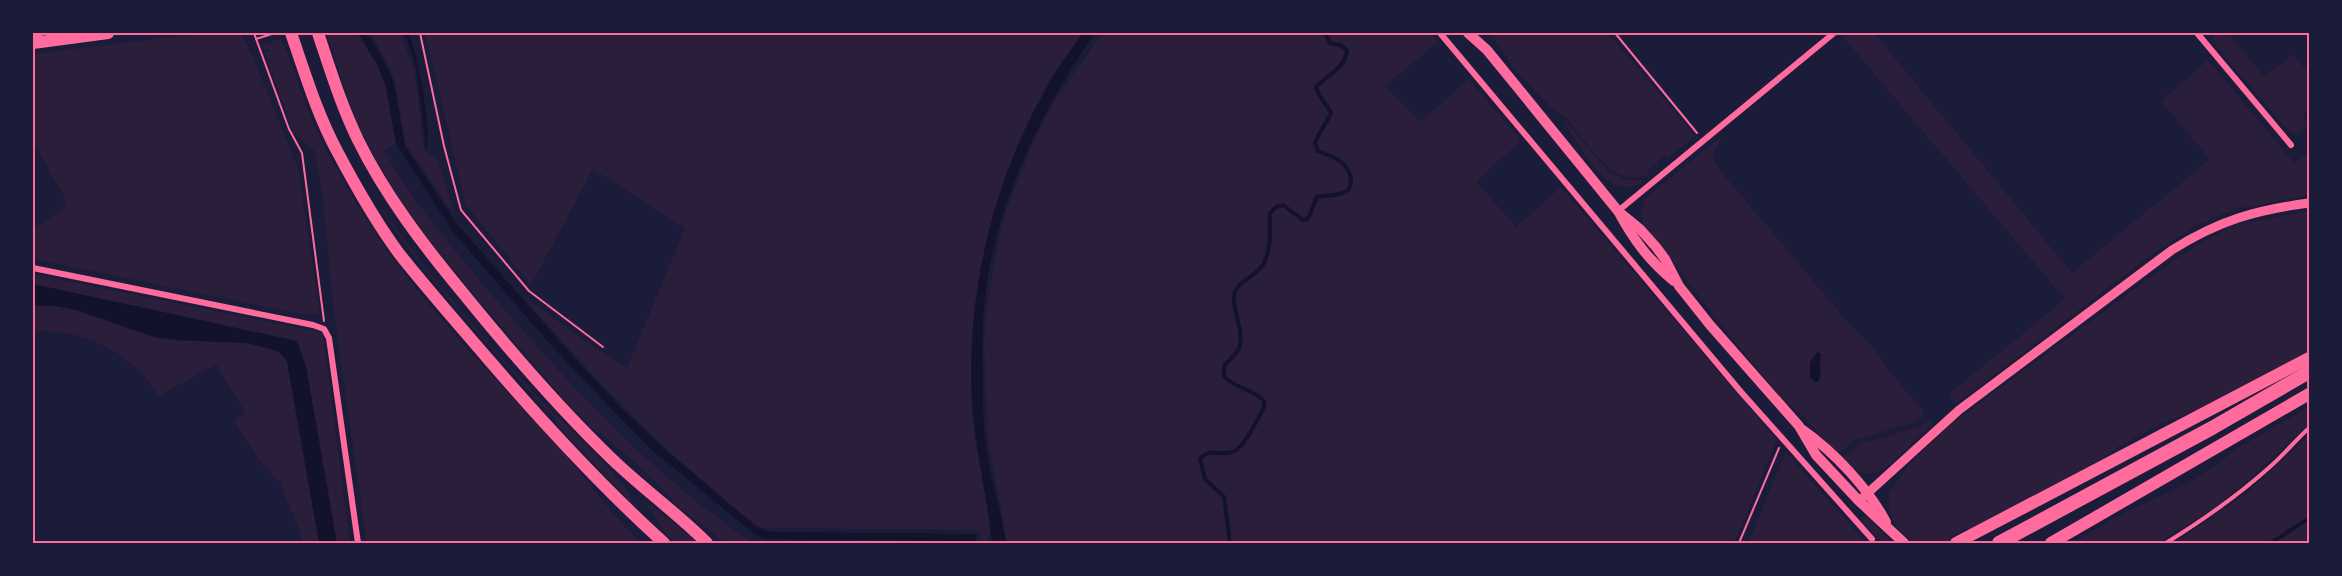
<svg xmlns="http://www.w3.org/2000/svg" width="2342" height="576" font-family="'DM Sans',sans-serif">
  <style>
    .green { fill: #2a1e3b }
    .water { fill: #12122b }
    .lines { fill: none; stroke-linecap: round; stroke-linejoin: round }
    .stream { stroke: #12122b; stroke-width: 4 }
    .path { stroke: #ff6b9d; stroke-width: 2 }
    .service { stroke: #ff6b9d; stroke-width: 4 }
    .minor { stroke: #ff6b9d; stroke-width: 6 }
    .tertiary { stroke: #ff6b9d; stroke-width: 9 }
    .secondary { stroke: #ff6b9d; stroke-width: 10 }
    .primary { stroke: #ff6b9d; stroke-width: 12 }
    .trunk { stroke: #ff6b9d; stroke-width: 12 }
    .motorway { stroke: #ff6b9d; stroke-width: 14 }
    .neatline { fill: none; stroke: #ff6b9d; stroke-width: 2 }
  </style>
  <rect width="100%" height="100%" fill="#1b1b3a"/>
  <g class="green">
    <path d="M 203,33 L 240,33 L 251,53 L 298,168 L 320,315 L 296,313 L 33,259 L 33,229 C 45,221 63,215 66,200 L 33,141 L 33,54 Z"/>
    <path d="M 326,33 L 358,33 L 378,66 L 386,87 L 396,144 L 384,151 C 414,204 454,249 493,296 C 570,386 654,476 753,543 L 726,543 L 681,509 L 651,477 L 607,438 L 592,428 L 566,402 L 470,290 L 427,237 L 390,184 L 358,126 Z"/>
    <polygon points="371,33 400,33 415,73 424,151 437,160 455,216 406,145 393,73"/>
    <path d="M 425,33 L 1083,33 L 1051,77 L 980,272 L 974,310 L 971,367 L 972,402 L 975,438 L 991,529 L 990,535 L 986,535 L 988,543 L 979,543 L 981,536 L 978,530 L 762,528 C 740,514 721,496 701,479 C 635,423 578,359 521,295 L 606,355 L 627,368 L 685,228 L 593,169 L 531,285 L 466,205 Z"/>
    <polygon points="1102,33 1430,33 1438,42 1385,86 1420,122 1469,79 1521,141 1476,181 1516,227 1561,187 1777,440 1734,543 1007,543 988,439 984,345 987,306 995,259 1005,214 1033,142 1054,102"/>
    <path d="M 1491,33 L 1608,33 L 1695,136 L 1668,158 L 1665,154 L 1657,161 L 1660,166 L 1658,168 L 1654,165 L 1648,170 L 1650,173 C 1616,194 1584,138 1566,117 L 1564,118 L 1554,107 L 1552,109 L 1515,70 Z"/>
    <polygon points="1847,33 1874,33 2072,273 2210,159 2161,101 2208,60 2294,163 2309,153 2309,195 2236,209 2196,225 2151,255 1956,404 1949,394 2065,299 1843,37"/>
    <polygon points="2212,33 2228,33 2264,77 2293,54 2309,74 2309,110 2302,116 2309,124 2300,132 2293,133 2283,125 2216,46"/>
    <path d="M 280,39 C 292,58 296,81 305,102 C 318,136 336,168 354,199 C 408,292 487,369 559,447 C 587,479 610,515 642,543 L 367,543 L 334,313 L 322,188 L 314,150 L 294,134 L 264,52 L 270,51 L 269,48 L 264,51 L 262,45 Z"/>
    <path d="M 1567,123 L 1609,172 L 1624,180 L 1644,180 C 1609,208 1583,148 1565,124 Z"/>
    <path d="M 1723,135 L 1712,156 L 1718,168 L 1853,328 C 1869,339 1876,353 1887,368 C 1899,383 1912,398 1925,413 L 1918,421 L 1855,440 L 1838,454 L 1805,418 L 1779,395 L 1729,335 L 1644,225 C 1640,214 1641,207 1647,197 Z"/>
    <path d="M 383,209 C 429,276 482,337 537,396 C 564,425 624,474 636,508 L 559,427 L 551,413 L 548,412 C 489,346 430,283 381,210 Z"/>
    <polygon points="2309,211 2309,352 2203,408 2162,423 2119,446 2092,467 1968,531 1966,528 1950,537 1955,543 1913,543 1897,527 1889,513 1889,494 1908,465 1952,423 2177,258 2208,239 2232,226"/>
    <polygon points="33,274 323,333 350,543 337,543 297,341 33,284"/>
    <path d="M 33,306 L 56,306 L 79,311 L 154,337 L 176,340 L 245,343 L 264,347 L 279,352 L 287,361 L 319,543 L 302,543 L 300,532 L 280,483 L 257,457 L 234,421 L 245,412 L 216,364 L 159,396 C 133,353 83,328 33,331 Z"/>
    <polygon points="2309,407 2309,424 2250,479 2214,508 2158,543 2072,543 2124,513 2188,483 2217,465 2233,451"/>
    <path d="M 1928,421 L 1932,421 L 1933,423 L 1886,468 C 1868,478 1855,473 1842,459 L 1859,445 L 1920,426 Z"/>
    <polygon points="2309,435 2309,543 2174,543 2243,496"/>
    <polygon points="1786,452 1859,535 1866,543 1748,543"/>
    <polygon points="645,501 699,543 675,543 666,534"/>
    <polygon points="1862,516 1867,516 1893,543 1882,543 1862,522"/>
  </g>
  <g class="water">
    <polygon points="358,33 367,33 385,63 394,82 405,146 457,224 562,344 621,408 663,448 754,525 764,530 775,532 976,534 975,541 764,539 753,533 652,450 624,422 551,345 454,233 396,144 386,87 378,66"/>
    <path d="M 404,33 L 408,33 C 417,51 433,134 426,150 L 417,74 L 413,56 Z"/>
    <path d="M 1083,33 L 1095,33 C 1043,108 1002,190 987,281 C 982,314 982,348 983,381 C 983,402 983,424 986,445 C 990,478 1001,510 1006,543 L 998,543 L 991,538 C 987,493 975,448 972,402 C 965,273 1004,136 1083,33 Z"/>
    <polygon points="33,284 297,341 306,366 337,543 319,543 287,361 279,352 264,347 245,343 176,340 154,337 79,311 56,306 33,306"/>
    <path d="M 1817,352 L 1821,354 C 1818,365 1823,373 1818,382 L 1814,382 L 1810,377 L 1810,363 Z"/>
  </g>
  <g class="lines">
    <g class="stream">
      <path d="M 1230,543 L 1224,497 L 1205,479 L 1200,459 C 1210,446 1223,458 1235,451 C 1245,446 1258,418 1264,407 L 1264,401 C 1253,389 1235,389 1224,376 L 1224,366 C 1228,361 1236,355 1239,348 C 1245,333 1233,313 1234,297 C 1235,280 1257,278 1264,263 C 1272,247 1269,230 1270,213 L 1276,207 L 1283,205 L 1303,220 L 1308,219 L 1317,197 C 1325,195 1338,196 1345,192 C 1350,190 1351,185 1351,180 C 1349,161 1333,157 1318,151 L 1315,143 C 1319,132 1326,124 1331,113 C 1327,104 1318,97 1316,87 C 1328,74 1345,69 1347,50 L 1340,45 L 1330,43 L 1325,33"/>
      <polyline points="2271,543 2309,518"/>
    </g>
    <g class="path">
      <polyline points="254,33 289,129 302,153 324,321"/>
      <polyline points="420,33 444,146 461,210 529,291 603,347"/>
      <polyline points="1615,33 1697,133"/>
      <polyline points="256,39 275,33"/>
      <polyline points="1739,543 1779,448"/>
    </g>
    <path class="service" d="M 2166,543 C 2203,520 2239,495 2272,465 C 2285,453 2296,440 2309,428"/>
    <g class="minor">
      <polyline points="1440,33 1741,392 1872,539"/>
      <polyline points="2197,33 2291,145"/>
      <polyline points="1618,211 1834,33"/>
      <polyline points="33,268 313,325 324,329 329,338 358,543"/>
    </g>
    <path class="tertiary" d="M 1859,501 L 1959,410 L 2172,250 C 2218,221 2255,210 2309,203"/>
    <g class="secondary">
      <path d="M 1468,33 L 1487,50 L 1618,211 C 1633,239 1649,261 1674,281"/>
      <polyline points="1618,211 1640,229 1656,247 1665,259 1679,286 1710,325 1799,426 1816,455 1859,501 1904,543"/>
      <path d="M 1803,430 C 1834,452 1868,488 1886,522"/>
    </g>
    <g class="primary">
      <path d="M 291,33 C 305,73 317,114 337,151 C 356,187 376,223 401,256 C 429,291 459,325 489,360 C 544,424 601,486 664,543"/>
      <path d="M 318,33 C 330,69 341,105 358,140 C 385,195 424,246 463,293 C 510,351 558,407 612,459 C 642,488 677,513 707,543"/>
      <polyline points="33,34 37,33"/>
      <polyline points="33,43 108,33"/>
    </g>
    <g class="trunk">
      <polyline points="1956,543 2309,358"/>
      <polyline points="2051,543 2309,394"/>
    </g>
    <polyline class="motorway" points="1999,543 2212,428 2309,372"/>
  </g>
  <rect width="2342" height="576" fill="none" stroke="#1b1b3a" stroke-width="69"/>
  <rect x="34" y="34" width="2274" height="508" class="neatline"/>
</svg>
